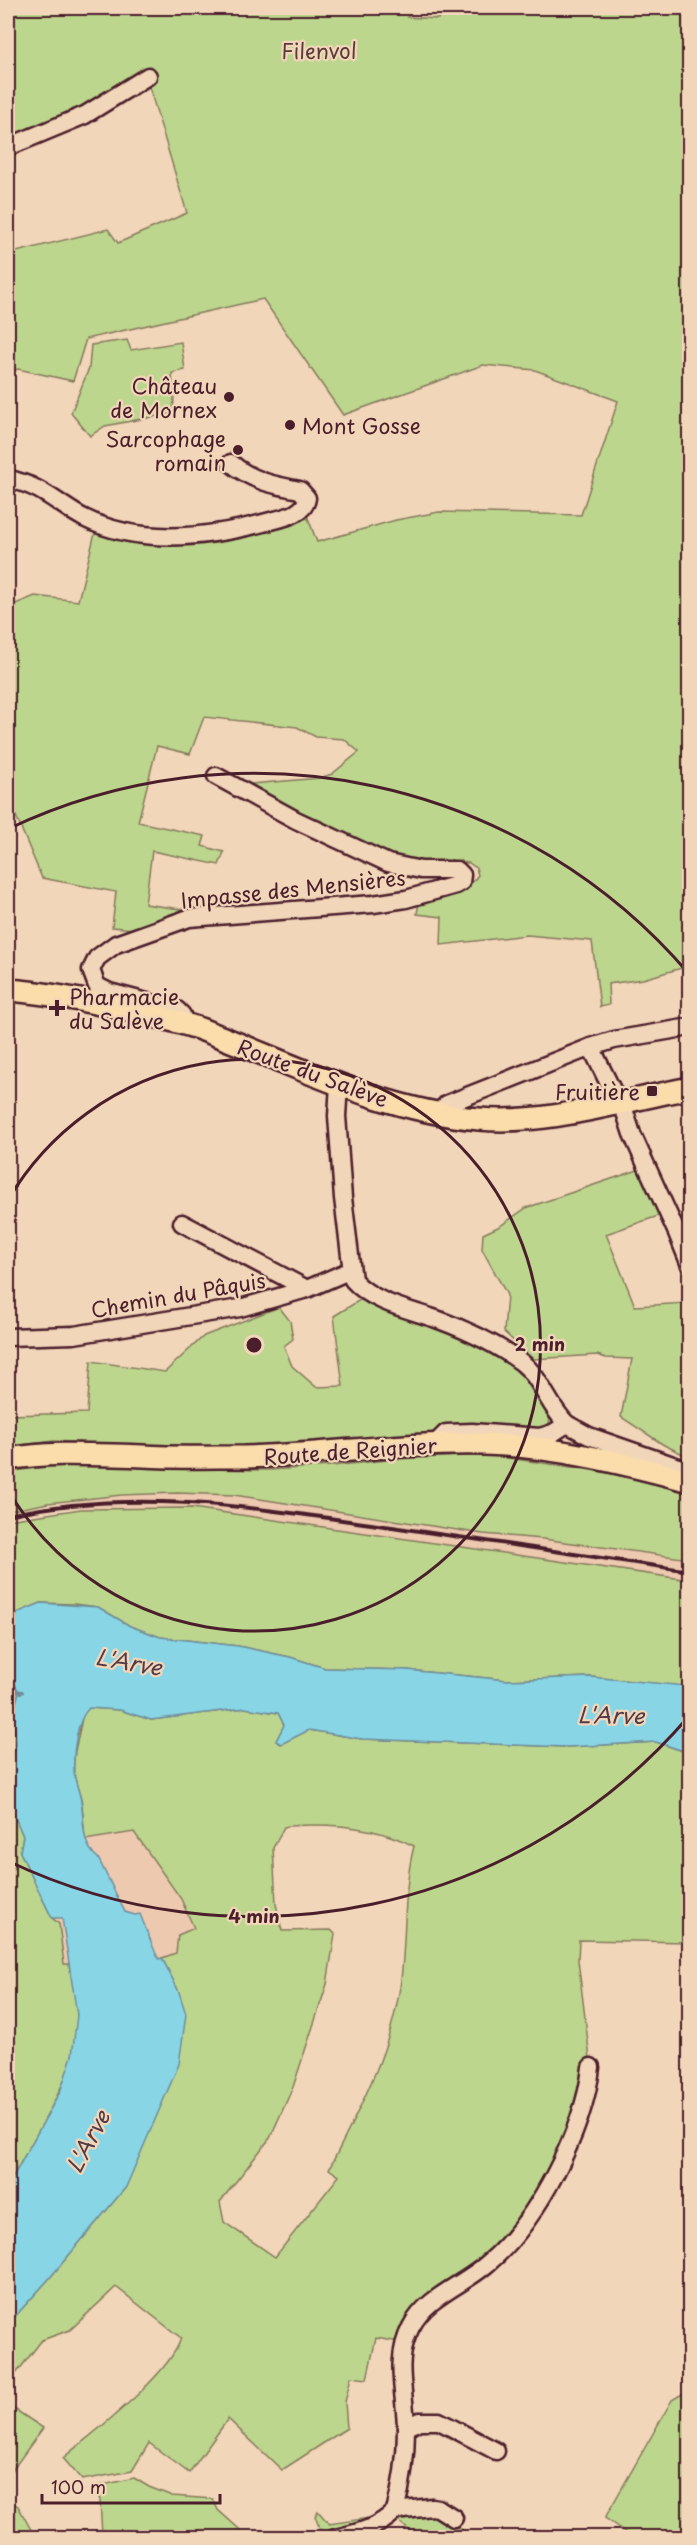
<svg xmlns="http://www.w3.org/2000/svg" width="697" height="2545" font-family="'Playpen Sans',sans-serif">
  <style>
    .built { fill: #edc9b0 }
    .green { fill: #bdd68d; stroke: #847a5c; stroke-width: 1.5; fill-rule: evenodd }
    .water { fill: #88d6e5; stroke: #6f8d9b; stroke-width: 1.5 }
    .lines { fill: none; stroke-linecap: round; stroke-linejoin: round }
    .stream { stroke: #6f8d9b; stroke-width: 4 }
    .minor-casing { stroke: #4a1f2b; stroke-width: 21 }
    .major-casing { stroke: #4a1f2b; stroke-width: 26 }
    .minor { stroke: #f2d6b9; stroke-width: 16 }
    .major { stroke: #fbddab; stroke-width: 21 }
    .rail { stroke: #4a1f2b; stroke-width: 4 }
    .ring { fill: none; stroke: #4a1f2b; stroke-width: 3 }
    .poi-dot { fill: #4a1f2b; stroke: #f2d6b9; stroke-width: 2 }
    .labels { text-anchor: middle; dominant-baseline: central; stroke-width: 4.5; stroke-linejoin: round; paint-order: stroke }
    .park-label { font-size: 21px; fill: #5b3a3a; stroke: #f2d6b9 }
    .poi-label { font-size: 21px; fill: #4a1f2b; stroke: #f2d6b9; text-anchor: end }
    .street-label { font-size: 21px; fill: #4a1f2b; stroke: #f2d6b9 }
    .water-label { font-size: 22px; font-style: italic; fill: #533a47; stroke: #f2d6b9 }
    .centre { fill: #4a1f2b; stroke: #f2d6b9; stroke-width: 3 }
    .ring-label { font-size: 18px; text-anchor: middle; font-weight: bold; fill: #4a1f2b; stroke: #f2d6b9; stroke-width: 4.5; stroke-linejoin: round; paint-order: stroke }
  </style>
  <rect width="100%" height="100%" fill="#f2d6b9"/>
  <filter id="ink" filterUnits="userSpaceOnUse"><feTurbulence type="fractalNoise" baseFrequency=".0167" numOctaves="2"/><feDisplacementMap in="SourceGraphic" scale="12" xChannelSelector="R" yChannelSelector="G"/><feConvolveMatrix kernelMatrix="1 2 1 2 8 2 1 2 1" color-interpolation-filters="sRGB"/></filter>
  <g filter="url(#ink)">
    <g class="built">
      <polygon points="177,1493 234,1495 483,1534 543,1539 689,1559 689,1580 192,1508 81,1509 80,1499"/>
      <polygon points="134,1831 181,1899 194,1929 176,1953 159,1959 140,1914 135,1915 125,1912 98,1858 92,1852 85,1840"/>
      <polygon points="62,1917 69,1964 64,1965 59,1924 52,1918"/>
    </g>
    <g class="green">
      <path d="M 8,8 L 417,8 L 407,17 L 438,19 L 443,8 L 689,8 L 689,966 L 643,979 L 608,984 L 609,1005 L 600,1007 L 592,941 L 527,935 L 441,945 L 442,917 L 417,914 L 419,902 C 439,896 466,894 478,875 L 476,868 L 469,863 L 397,860 L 250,789 L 251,784 L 320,778 L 332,774 L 359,752 L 344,739 L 316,737 L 297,727 L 204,717 L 190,754 L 157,746 L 138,822 L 205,836 L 202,846 L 224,852 L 219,865 L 152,851 L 145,904 L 187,910 L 186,915 L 134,929 L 112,927 L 116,892 L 42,878 L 8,797 L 8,607 L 35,596 L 78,601 L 96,529 L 266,529 L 308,518 L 317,542 L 396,520 L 439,512 L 581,515 L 618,401 L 535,370 L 483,365 L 343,415 L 263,299 L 86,339 L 73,381 L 18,369 L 8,372 L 8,254 L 108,229 L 118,243 L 187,213 L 148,83 L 8,144 Z"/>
      <polygon points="127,340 131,350 181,342 185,370 172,373 174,397 173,413 105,426 90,436 71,413 89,368 91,345"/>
      <polygon points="641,1169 661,1215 606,1234 635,1306 689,1303 689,1457 664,1445 621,1417 632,1359 606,1358 597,1355 533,1359 504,1332 507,1295 482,1249 483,1234 500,1226 526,1208"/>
      <polygon points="363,1298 470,1340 521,1370 550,1420 548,1425 540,1429 443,1428 424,1437 300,1445 169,1447 53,1441 8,1447 8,1415 87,1413 91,1361 165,1372 204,1336 279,1307 290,1321 293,1339 284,1346 292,1366 316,1387 343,1386 334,1316"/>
      <polygon points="488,1455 619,1474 689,1492 689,1559 543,1539 483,1534 234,1495 177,1493 122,1495 48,1503 8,1511 8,1472 70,1463 145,1468 270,1470 332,1466 396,1459"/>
      <polygon points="192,1508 689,1580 689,1687 591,1677 507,1680 407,1670 325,1668 290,1657 238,1646 160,1637 130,1626 98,1607 74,1604 41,1603 19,1612 8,1626 8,1520 81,1509"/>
      <polygon points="8,1671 19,1692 13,1713 16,1744 8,1772"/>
      <path d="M 89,1708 L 120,1710 L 151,1720 L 245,1708 L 278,1713 L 284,1725 L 276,1741 L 281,1744 L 309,1730 L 362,1739 L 567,1747 L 656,1742 L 689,1753 L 689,1942 L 579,1940 L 578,1960 L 591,2067 L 551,2171 L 503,2243 L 400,2342 L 376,2338 L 367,2379 L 351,2377 L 345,2402 L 347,2428 L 282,2470 L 228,2419 L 189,2473 L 149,2443 L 132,2471 L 82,2480 L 63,2458 C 94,2432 170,2375 181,2338 L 116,2287 L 70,2330 L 42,2340 L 8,2384 L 8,2324 L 48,2280 L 126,2187 L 179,1992 L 162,1958 L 176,1953 L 178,1935 L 194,1928 L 181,1899 L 134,1832 L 85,1840 L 82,1803 L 73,1772 L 75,1751 L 83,1714 ZM 289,1826 C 331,1823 377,1827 414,1846 C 402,1893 407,1940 400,1987 C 390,2053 359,2110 329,2169 L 339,2176 L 275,2257 L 224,2222 L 220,2202 L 270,2138 L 293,2087 L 327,1984 L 335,1934 L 331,1930 L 282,1931 L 276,1904 L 273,1848 L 284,1827 Z"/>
      <path d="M 8,1811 L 14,1815 L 23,1836 L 20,1852 L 52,1918 L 59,1924 L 64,1964 L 69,1964 C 72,1980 76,1998 77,2015 C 79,2075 39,2126 13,2177 L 8,2183 Z"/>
      <polygon points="689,2367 689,2537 632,2537 605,2518 672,2400 684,2393"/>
      <polygon points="8,2405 43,2428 8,2476"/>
      <polygon points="134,2478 149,2487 172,2496 213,2499 218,2510 248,2537 71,2537 102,2535 100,2500 94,2487"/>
      <polygon points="8,2500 18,2506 35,2537 8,2537"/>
      <polygon points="318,2511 329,2524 369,2518 370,2523 321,2532 315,2516"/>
      <polygon points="437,2516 453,2523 472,2537 417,2537 396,2519"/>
    </g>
    <path class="water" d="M 41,1603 L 98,1607 L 130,1626 L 160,1637 L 238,1646 L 290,1657 L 325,1668 L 407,1670 L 507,1680 L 591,1677 L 686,1686 L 690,1687 L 690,1753 L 656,1742 L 567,1747 L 362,1739 L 309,1730 L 281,1744 L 276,1741 L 284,1725 L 278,1713 L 245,1708 L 151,1720 L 120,1710 L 89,1708 C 76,1721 73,1753 74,1770 C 74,1781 80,1792 81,1802 C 85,1823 80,1843 98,1858 L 125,1912 L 135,1915 L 140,1914 L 156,1954 L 159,1959 L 162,1958 L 179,1992 L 186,2014 L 179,2064 L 126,2187 L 48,2280 L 8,2324 L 8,2183 L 13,2177 L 60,2092 L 72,2056 L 77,2015 L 62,1918 L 52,1918 L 20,1852 L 23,1836 L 14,1815 L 8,1811 L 8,1772 L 16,1744 L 13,1713 L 19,1692 L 8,1671 L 8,1626 L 19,1612 Z"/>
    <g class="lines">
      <polyline class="stream" points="8,1690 22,1692"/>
      <defs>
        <g id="minor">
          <polyline points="8,147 85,115 148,76"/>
          <path d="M 8,478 C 16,481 25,483 33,487 C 51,495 66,509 84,518 C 140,546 208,538 267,522 C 281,518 305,515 307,498 L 300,490 C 273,485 252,481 231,463"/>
          <polyline points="181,1023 182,1015 177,1010 109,992 97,986 91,970 97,958 116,944 189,918 373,904 406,899 456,885 461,882 462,875 457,870 421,870 388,863 296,820 216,776"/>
          <polyline points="591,1047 619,1104"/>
          <path d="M 339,1084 L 337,1116 L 343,1198 L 353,1280 C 373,1303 411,1310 439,1320 C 466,1330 498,1345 521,1362 C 541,1377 548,1406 567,1424 L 553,1433 L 540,1437 L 472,1432 L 446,1433 L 435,1444"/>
          <polyline points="622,1103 632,1134 677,1233 690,1265"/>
          <polyline points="438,1113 447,1104 591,1047 614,1040 690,1027"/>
          <polyline points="182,1223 307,1289"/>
          <polyline points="8,1337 74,1335 240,1308 307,1289 351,1270"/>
          <polyline points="567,1424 589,1436 690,1471"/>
          <polyline points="406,2428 419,2421 439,2421 496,2451"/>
          <path d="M 395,2511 C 402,2485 406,2456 406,2430 C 406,2394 393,2361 411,2327 C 427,2296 462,2286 487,2264 C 536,2224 585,2129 591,2067"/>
          <path d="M 335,2538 C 358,2533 378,2528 395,2511 L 432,2507 L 438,2508 L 454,2518"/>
        </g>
        <g id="major">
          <path d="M 8,990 C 49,993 88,1001 128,1010 C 153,1016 179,1021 203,1030 C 293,1064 382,1111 479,1119 C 549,1125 621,1101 690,1088"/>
          <path d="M 8,1459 C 56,1451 95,1455 143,1456 C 177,1458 210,1457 243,1457 C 324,1455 404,1442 484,1444 C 553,1446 623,1463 690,1481"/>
        </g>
      </defs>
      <use href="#minor" class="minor-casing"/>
      <use href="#major" class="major-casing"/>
      <use href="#minor" class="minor"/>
      <use href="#major" class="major"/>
      <path class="rail" d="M 8,1515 C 136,1487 263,1509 392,1527 C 491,1542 590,1556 690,1571"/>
    </g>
  </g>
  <g class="ring">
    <path d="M8 1200A286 286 0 1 1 8 1490"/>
    <path d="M689 1716A572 572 0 0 1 8 1861M8 829A572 572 0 0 1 689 974"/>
  </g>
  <g class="poi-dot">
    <circle cx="229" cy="397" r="6"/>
    <circle cx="290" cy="425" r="6"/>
    <circle cx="238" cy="450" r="6"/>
    <path d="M54 999h6v6h6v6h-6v6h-6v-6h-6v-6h6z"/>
    <rect x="646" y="1085" width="12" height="12" rx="3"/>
  </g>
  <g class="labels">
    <g class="park-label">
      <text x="319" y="50">Filenvol</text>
    </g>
    <g class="poi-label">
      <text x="217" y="385">Château<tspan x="217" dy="24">de Mornex</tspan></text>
      <text x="302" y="425" text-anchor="start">Mont Gosse</text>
      <text x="226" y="438">Sarcophage<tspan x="226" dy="24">romain</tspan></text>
      <text x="69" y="996" text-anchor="start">Pharmacie<tspan x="69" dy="24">du Salève</tspan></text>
      <text x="640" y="1091">Fruitière</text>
    </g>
    <g class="street-label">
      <text transform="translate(293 888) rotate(-6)">Impasse des Mensières</text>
      <text transform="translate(313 1072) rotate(20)">Route du Salève</text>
      <text transform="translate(178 1294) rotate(-10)">Chemin du Pâquis</text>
      <text transform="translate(350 1450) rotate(-4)">Route de Reignier</text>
    </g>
    <g class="water-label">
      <text transform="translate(129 1661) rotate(10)">L'Arve</text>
      <text transform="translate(611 1714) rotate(1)">L'Arve</text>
      <text transform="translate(87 2141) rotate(-62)">L'Arve</text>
    </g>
  </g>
  <circle cx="254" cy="1345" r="9" class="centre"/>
  <g class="ring-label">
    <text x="540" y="1351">2 min</text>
    <text x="254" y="1923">4 min</text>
  </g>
  <rect width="697" height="2545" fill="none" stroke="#f2d6b9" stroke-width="30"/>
  <rect x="15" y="15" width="667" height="2515" fill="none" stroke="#4a1f2b" stroke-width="2" filter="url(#ink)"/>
  <path d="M42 2494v9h178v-9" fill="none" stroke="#4a1f2b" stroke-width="3"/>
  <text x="51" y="2494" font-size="18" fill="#4a1f2b" stroke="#f2d6b9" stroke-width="4.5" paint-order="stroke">100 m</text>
</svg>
